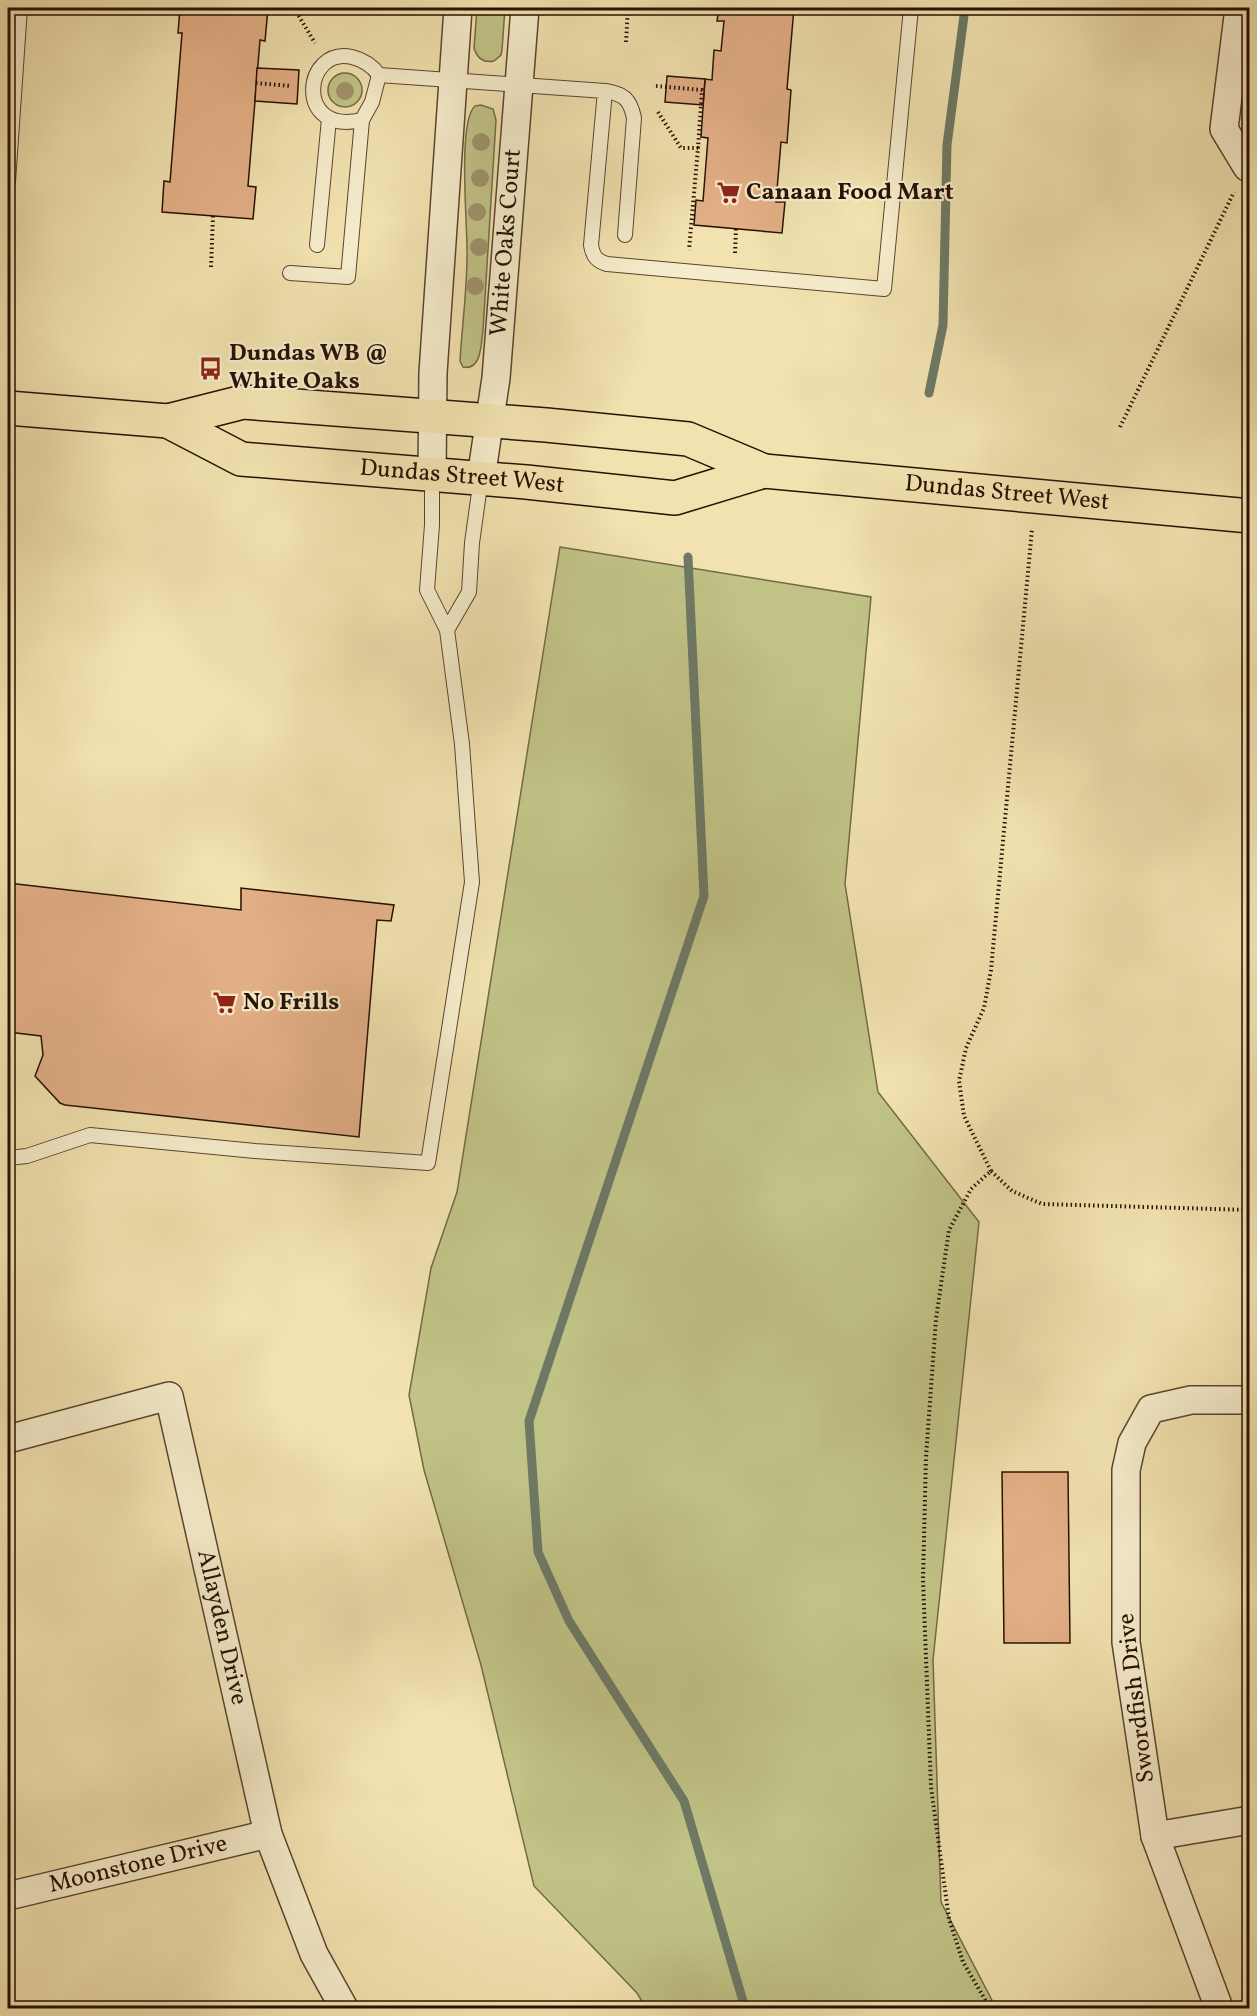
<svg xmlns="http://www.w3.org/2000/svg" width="1257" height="2016" font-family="Vollkorn,serif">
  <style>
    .green { fill: #c0c286; stroke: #736a46; stroke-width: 1.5 }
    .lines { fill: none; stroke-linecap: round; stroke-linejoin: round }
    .stream { stroke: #6d7965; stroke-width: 9 }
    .building { fill: #e3af86; stroke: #261105; stroke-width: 1.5 }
    .service-casing { stroke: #594530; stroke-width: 16 }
    .minor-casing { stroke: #594530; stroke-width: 30 }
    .primary-casing { stroke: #261105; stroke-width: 36 }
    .path { stroke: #261105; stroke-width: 4; stroke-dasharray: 1.5 3; stroke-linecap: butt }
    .service { stroke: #f6eccb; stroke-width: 14 }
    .minor { stroke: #f6eccb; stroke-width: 27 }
    .primary { stroke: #f1e2af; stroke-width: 33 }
    .tree { fill: #9f916a }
    .labels { text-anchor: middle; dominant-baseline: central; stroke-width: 4.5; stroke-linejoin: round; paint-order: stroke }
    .poi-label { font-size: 24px; font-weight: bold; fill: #261105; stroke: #f6eccb; text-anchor: start }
    .street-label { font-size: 24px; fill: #261105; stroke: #f6eccb }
  </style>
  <rect width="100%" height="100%" fill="#f1e2af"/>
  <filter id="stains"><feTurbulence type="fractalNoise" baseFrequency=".00333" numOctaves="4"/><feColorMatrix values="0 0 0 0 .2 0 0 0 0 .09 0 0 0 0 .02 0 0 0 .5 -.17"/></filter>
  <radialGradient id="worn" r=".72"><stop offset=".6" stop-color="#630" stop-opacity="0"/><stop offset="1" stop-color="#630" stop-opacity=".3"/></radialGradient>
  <g class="green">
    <path d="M 477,8 L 505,8 L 502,50 L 501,55 L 494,61 C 484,63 477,58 474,48 Z"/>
    <circle cx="345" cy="90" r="17"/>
    <path d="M 481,105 L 493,109 L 496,120 L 483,330 C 481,343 482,371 463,367 L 460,361 C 462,326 467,291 467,256 C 468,228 457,122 475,106 Z"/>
    <polygon points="560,547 871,597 845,884 878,1092 979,1222 933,1660 941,1902 996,2008 646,2008 637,1993 534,1886 481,1665 424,1470 409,1395 431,1268 457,1192"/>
  </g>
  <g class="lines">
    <g class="stream">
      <polyline points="929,393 943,325 947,145 965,8"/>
      <polyline points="688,557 704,896 529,1421 538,1552 569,1621 684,1801 745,2008"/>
    </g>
  </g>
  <g class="building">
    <polygon points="180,8 268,8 265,41 260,40 248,186 256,187 253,219 162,212 164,181 170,182 182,33 178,33"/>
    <polygon points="719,8 794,8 787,89 791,90 787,143 781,142 776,202 785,202 782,233 694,225 696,200 703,201 708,138 701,137 705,79 712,80 714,50 721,51 724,21 717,21"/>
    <polygon points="257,68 299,70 297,104 255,101"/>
    <polygon points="667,76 705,79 703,105 665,102"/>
    <polygon points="8,883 241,910 241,888 394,905 391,921 377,920 359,1137 65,1105 60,1103 35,1076 43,1055 41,1036 8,1032"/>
    <polygon points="1002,1472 1068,1472 1070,1643 1004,1643"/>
  </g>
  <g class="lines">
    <defs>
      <g id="service">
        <path d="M 605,91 C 624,94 630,99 634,118 L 625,235"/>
        <path d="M 362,120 C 294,136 303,46 352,57 C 364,60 372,65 379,75"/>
        <polyline points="8,182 20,8"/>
        <polyline points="317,245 329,119"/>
        <path d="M 290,273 L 348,277 L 362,120 L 372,102 L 379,75 L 605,91 L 591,245 C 593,257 597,261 607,264 L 884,289 L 911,8"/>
        <polyline points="447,630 469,592 472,543 481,478"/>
        <polyline points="8,1158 27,1156 90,1135 255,1151 428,1163 472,882 462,744 447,630 427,590 432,525 432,474"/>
      </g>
      <g id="minor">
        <polyline points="1239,8 1224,129 1247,167 1250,167"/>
        <polyline points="432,474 433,373 458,8"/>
        <path id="s1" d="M 481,478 L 496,378 L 525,8"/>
        <path id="s2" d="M 8,1439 L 169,1396 L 268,1834 L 314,1954 L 344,2008"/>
        <polyline points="1155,1836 1250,1820"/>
        <path id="s3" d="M 8,1896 L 268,1834"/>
        <polyline points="1219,2008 1155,1836 1126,1642 1126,1470 1132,1443 1151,1409 1191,1400 1250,1400"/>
      </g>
      <g id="primary">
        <path id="s4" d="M 8,408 L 168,421 L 243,402 L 546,425 L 688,439 L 764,471 L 1250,516"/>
        <path id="s5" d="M 168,421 L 241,459 L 526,482 L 675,498 L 764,471"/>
      </g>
    </defs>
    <use href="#service" class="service-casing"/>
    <use href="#minor" class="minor-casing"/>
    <use href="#primary" class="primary-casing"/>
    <g class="path">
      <polyline points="294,8 315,43"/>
      <polyline points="626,42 628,8"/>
      <polyline points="256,83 291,86"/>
      <polyline points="656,86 702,90 698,148"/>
      <polyline points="658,112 681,148 698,148 689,250"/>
      <polyline points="735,253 736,229"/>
      <polyline points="211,267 213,216"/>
      <polyline points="1120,427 1234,192"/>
      <polyline points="991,1171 964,1116 959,1081 966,1048 984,1008 991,970 1032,529"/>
      <polyline points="990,2008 963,1962 949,1919 931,1787 923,1580 926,1457 936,1319 949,1230 971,1189 991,1171 1012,1191 1042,1204 1250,1210"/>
    </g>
    <use href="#service" class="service"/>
    <use href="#minor" class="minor"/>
    <use href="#primary" class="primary"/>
  </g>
  <g class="tree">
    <circle cx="345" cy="91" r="9"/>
    <circle cx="481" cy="142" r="9"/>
    <circle cx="480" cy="178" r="9"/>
    <circle cx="477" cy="212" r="9"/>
    <circle cx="479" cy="247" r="9"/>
    <circle cx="475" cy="286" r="9"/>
  </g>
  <defs>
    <symbol id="supermarket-bare" viewBox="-9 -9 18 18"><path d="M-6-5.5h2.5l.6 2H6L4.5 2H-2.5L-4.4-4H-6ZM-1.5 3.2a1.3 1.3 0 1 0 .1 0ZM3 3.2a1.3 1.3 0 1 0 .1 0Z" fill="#8f2418" stroke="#f6eccb" stroke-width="2.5" paint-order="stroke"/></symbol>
    <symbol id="bus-bare" viewBox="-9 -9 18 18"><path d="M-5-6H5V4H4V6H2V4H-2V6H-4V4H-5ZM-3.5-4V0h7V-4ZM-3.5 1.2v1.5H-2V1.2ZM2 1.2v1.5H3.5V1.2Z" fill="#8f2418" stroke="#f6eccb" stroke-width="2.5" paint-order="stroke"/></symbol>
  </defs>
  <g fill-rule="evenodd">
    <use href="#supermarket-bare" x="712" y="176" width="33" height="33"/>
    <use href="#bus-bare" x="194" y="352" width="33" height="33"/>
    <use href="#supermarket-bare" x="208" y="986" width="33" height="33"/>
  </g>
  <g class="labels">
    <g class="poi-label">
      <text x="746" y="193">Canaan Food Mart</text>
      <text x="229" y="354">Dundas WB @<tspan x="229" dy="28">White Oaks</tspan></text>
      <text x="243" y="1003">No Frills</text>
    </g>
    <g class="street-label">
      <text stroke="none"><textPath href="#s1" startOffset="237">White Oaks Court</textPath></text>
      <text stroke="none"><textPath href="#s5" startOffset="304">Dundas Street West</textPath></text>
      <text stroke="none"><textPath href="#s4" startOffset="1011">Dundas Street West</textPath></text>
      <text stroke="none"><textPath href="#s2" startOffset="404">Allayden Drive</textPath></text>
      <text transform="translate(1137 1698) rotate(-97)">Swordfish Drive</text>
      <text stroke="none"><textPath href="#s3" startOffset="134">Moonstone Drive</textPath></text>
    </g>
  </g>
  <rect width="1257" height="2016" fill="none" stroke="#f1e2af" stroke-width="30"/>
  <rect x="9" y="9" width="1239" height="1998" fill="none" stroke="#261105" stroke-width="3"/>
  <rect x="15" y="15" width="1227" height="1986" fill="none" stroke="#261105" stroke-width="1.5"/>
  <rect width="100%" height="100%" filter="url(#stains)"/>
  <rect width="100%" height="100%" fill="url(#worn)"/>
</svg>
